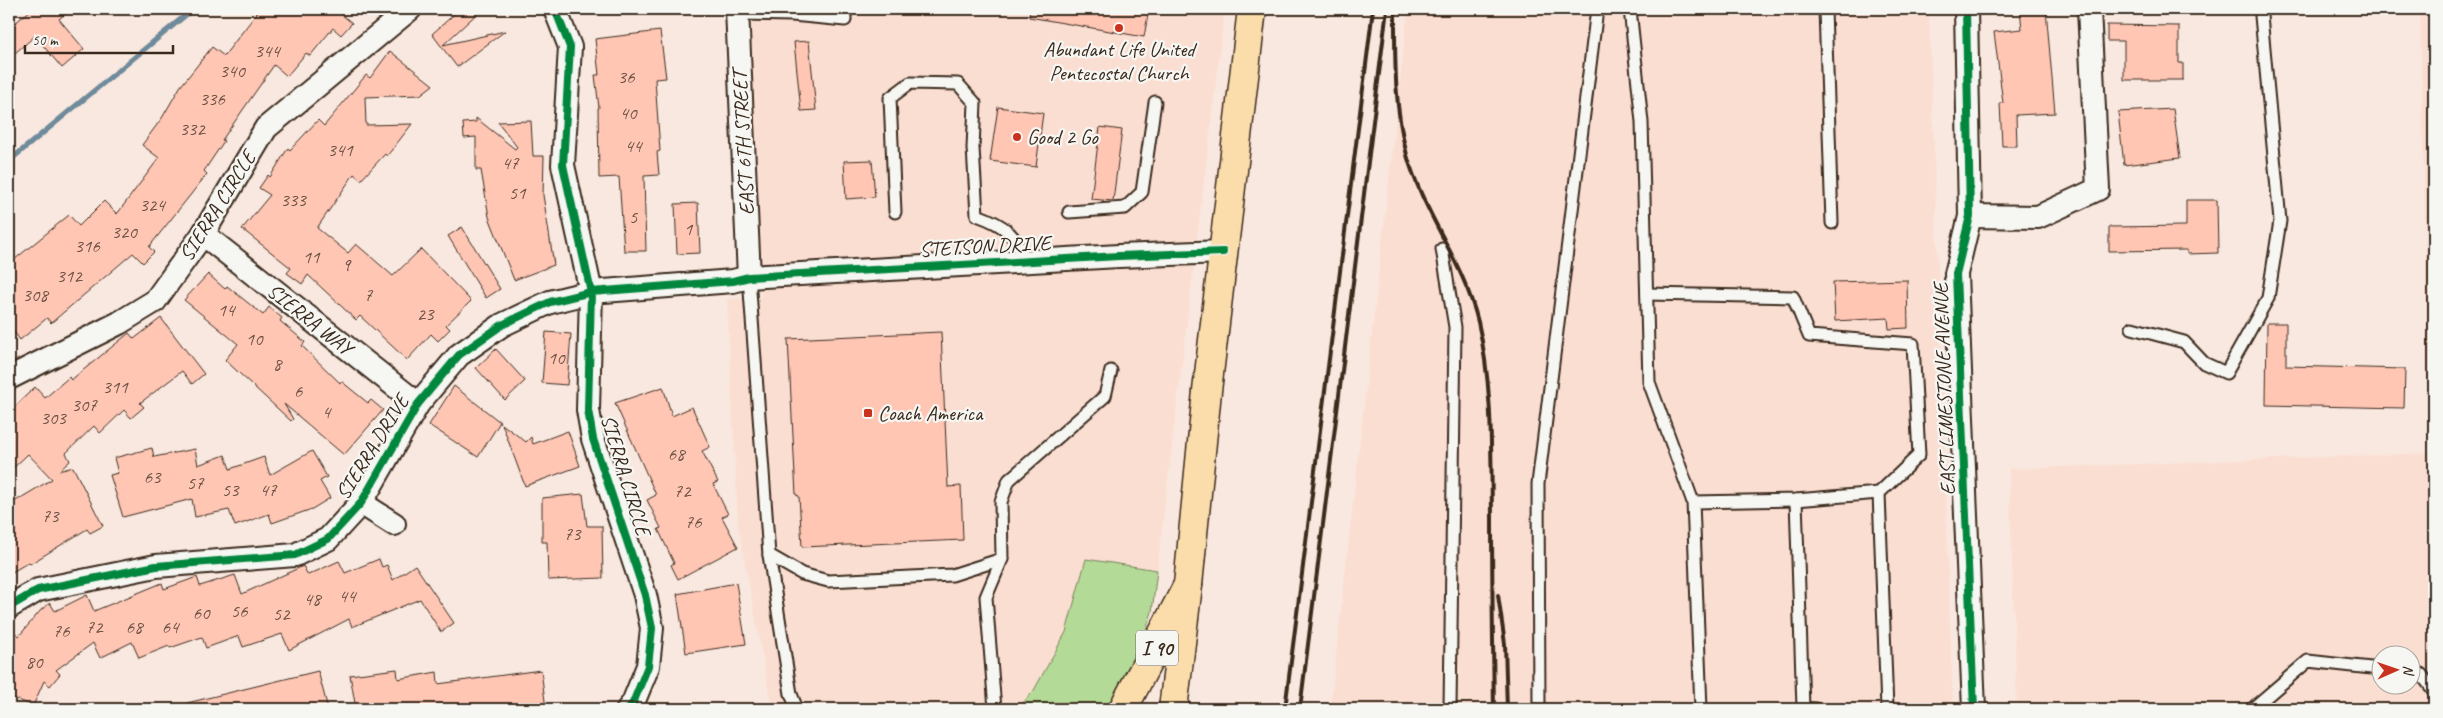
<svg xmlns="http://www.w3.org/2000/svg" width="2443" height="718" font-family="Caveat,sans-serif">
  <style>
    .built { fill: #fbded2; fill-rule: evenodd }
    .green { fill: #b3da96; stroke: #77825a }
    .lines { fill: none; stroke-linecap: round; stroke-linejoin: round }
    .stream { stroke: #6e8a9b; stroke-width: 5.5 }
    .building { fill: #ffc6b4; stroke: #3b2a1e }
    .service-casing { stroke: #3b2a1e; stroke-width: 15 }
    .minor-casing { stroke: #3b2a1e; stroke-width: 26 }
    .primary-casing { stroke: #3b2a1e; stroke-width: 31 }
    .motorway-casing { stroke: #3b2a1e; stroke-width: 31 }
    .service { stroke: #f6f6f2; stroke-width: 11 }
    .minor { stroke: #f6f6f2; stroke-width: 22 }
    .primary { stroke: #fbddab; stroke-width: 28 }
    .motorway { stroke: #fbddab; stroke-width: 28 }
    .rail { stroke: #3b2a1e; stroke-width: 4 }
    .cycleway-casing { stroke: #f6f6f2; stroke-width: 11 }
    .cycleway { stroke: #00873e; stroke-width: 8 }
    .poi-dot { fill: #c8321e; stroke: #f6f6f2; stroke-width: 2 }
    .labels { text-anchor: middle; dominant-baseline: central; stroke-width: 4.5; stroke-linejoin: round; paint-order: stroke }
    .number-label { font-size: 19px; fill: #6c5144 }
    .shield { fill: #f6f6f2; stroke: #73675e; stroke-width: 1 }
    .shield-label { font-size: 20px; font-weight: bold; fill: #3b2a1e }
    .poi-label { font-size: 21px; fill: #3b2a1e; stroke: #f6f6f2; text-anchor: start }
    .street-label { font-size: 21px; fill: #3b2a1e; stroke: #f6f6f2 }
  </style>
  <rect width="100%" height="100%" fill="#f9e8df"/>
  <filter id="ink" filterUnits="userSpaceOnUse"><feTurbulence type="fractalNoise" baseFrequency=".02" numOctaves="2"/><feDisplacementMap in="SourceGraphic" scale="10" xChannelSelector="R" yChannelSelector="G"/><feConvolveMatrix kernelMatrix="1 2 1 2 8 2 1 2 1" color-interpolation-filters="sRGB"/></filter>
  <g filter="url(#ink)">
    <g class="built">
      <polygon points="749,9 1225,9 1157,570 1086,559 1066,632 1033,692 1017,709 772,709 738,524 727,299 761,297"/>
      <polygon points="1408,9 1929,9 1953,709 1330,709"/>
      <path d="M 2420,9 L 2434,9 L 2434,709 L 2017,709 L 2009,469 L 2430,453 ZM 2380,656 L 2410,656 L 2410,686 L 2380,686 Z"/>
    </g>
    <polygon class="green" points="1086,559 1157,570 1152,612 1133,668 1109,709 1017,709 1033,692 1066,632"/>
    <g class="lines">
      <polyline class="stream" points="9,161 193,9"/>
    </g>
    <g class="building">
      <polygon points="32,9 71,9 59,19 84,49 62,68 35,36 9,58 9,28"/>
      <polygon points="260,9 335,9 352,23 341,35 333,28 310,56 306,53 287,76 274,65 222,140 224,141 204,171 207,174 149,247 154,252 143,263 133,253 51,323 47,318 20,340 9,325 9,264 69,215 79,226 104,201 117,214 159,158 142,145 162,118 180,87 212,47 224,56"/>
      <polygon points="460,9 482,9 443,45 505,31 457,67 432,34"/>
      <polygon points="1030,9 1149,9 1144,37 1029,17"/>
      <polygon points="2020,9 2046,9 2055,113 2016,115 2017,146 2002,146 2000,103 2003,103 1994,32 2022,29"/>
      <polygon points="2107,25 2179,26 2179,63 2183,63 2183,80 2124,80 2124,41 2107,41"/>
      <polygon points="660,31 666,78 655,79 660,151 657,152 659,175 644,176 646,251 624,251 619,177 599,178 598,108 599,108 595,75 599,75 595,39"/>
      <polygon points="809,41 816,110 801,111 794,42"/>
      <polygon points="390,51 433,85 420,95 365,97 366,125 412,124 387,156 385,154 361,180 354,174 317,228 348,253 356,244 393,276 421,249 471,301 446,325 450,329 438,341 431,334 407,360 360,316 356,320 308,275 302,284 287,273 291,268 242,229 270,195 259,188 268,175 270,177 288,148 290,150 318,120 324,126 366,75 370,78"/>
      <polygon points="998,107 1043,113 1036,167 990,161"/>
      <polygon points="2173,109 2180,158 2124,165 2118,112"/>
      <polygon points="476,118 515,149 517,147 498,122 531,121 533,156 544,156 543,195 554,265 514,280 489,217 481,170 476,170 476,137 464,138 463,123 476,122"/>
      <polygon points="1100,127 1122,130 1113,201 1091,199"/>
      <polygon points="872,160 875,197 846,199 844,161"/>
      <polygon points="2186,200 2217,200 2218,253 2187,254 2187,250 2109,251 2109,227 2186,226"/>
      <polygon points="698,203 700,253 677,254 675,204"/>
      <polygon points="462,227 500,289 486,298 448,236"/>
      <polygon points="208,274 225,289 227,286 263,315 269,307 282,318 280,321 305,342 302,346 340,383 341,381 368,403 371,400 383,410 344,455 284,404 293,419 291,421 225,360 238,344 184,300"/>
      <polygon points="1907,280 1908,328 1889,329 1888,318 1835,321 1833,282"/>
      <polygon points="161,318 204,374 192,384 182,371 140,403 144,407 131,418 124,410 100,433 94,426 66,453 70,461 59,471 73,467 103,526 90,533 87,529 30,564 29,562 9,574 9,505 52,479 28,454 9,472 9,412 35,387 45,398 69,377 71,380 129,333 134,339"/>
      <polygon points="2267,323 2286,323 2286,366 2405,369 2404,408 2266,405"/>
      <polygon points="546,332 571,334 567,385 542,383"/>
      <polygon points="941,332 948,487 961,486 963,540 802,547 799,496 796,495 788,339"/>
      <polygon points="496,349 525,381 505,400 476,368"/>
      <polygon points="454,386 500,422 478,457 429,425"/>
      <polygon points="663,387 672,416 692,407 710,447 702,451 718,482 713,484 728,514 722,517 738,547 678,579 671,565 674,563 658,529 661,528 647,500 656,495 615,403"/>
      <polygon points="502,424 526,442 531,437 533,444 568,431 580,466 525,486"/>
      <polygon points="152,448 154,457 195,449 198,465 225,455 230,469 264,457 270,475 312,451 327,477 320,481 330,498 312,509 272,523 269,514 235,526 229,510 195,517 192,499 123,517 110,475 118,473 114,458"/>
      <polygon points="583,494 587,526 602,526 603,578 548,580 547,542 542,542 542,498"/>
      <polygon points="379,559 382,567 387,565 393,580 415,565 454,623 441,632 420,599 352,627 349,619 289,650 282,634 243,647 239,636 206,648 202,637 170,648 169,646 139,658 132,642 100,658 93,643 56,670 60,674 50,686 44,681 33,706 9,696 9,628 19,636 41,610 50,603 55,611 87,595 94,611 162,583 164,589 197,577 200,586 235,575 242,594 303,566 308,575 339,561 345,573"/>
      <polygon points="736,583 746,644 686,653 677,594"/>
      <polygon points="397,669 398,679 437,672 438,684 541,670 546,709 356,709 350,675"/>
      <polygon points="318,671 328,709 187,709 187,703"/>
    </g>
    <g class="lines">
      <defs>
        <g id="service">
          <polyline points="1630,9 1642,122 1649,382 1693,502 1701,709"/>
          <polyline points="1825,9 1832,223"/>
          <polyline points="738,14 792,15 845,20 845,9"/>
          <path d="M 895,212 L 890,98 L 910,83 L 958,84 L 975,103 L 973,148 L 977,215 C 1005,225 1014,233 1026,261"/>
          <polyline points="1069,212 1125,208 1142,192 1155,102"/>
          <polyline points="1442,249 1455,327 1450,709"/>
          <polyline points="749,277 769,555 791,694 797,709"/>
          <polyline points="1647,294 1793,297 1809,336 1913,344 1919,455 1879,493"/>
          <polyline points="2132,328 2184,342 2204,363 2226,373 2268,298 2280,221 2261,16"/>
          <polyline points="1796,500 1803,708 1815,709"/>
          <polyline points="1693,502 1796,500 1879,493 1887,709"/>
          <polyline points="769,555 802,574 828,581 952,575 1002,559 1001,502 1009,480 1105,396 1111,371"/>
          <polyline points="2410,673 2421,674 2434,691"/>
          <polyline points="995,709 986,597 1002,559"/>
          <polyline points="1539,709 1538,484 1597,9"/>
          <polyline points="2252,709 2308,661 2380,669"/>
        </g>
        <g id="minor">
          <polyline points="555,9 570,47 563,165 591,292 588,410 593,439 645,595 652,628 648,666 633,703 628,709"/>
          <polyline points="737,9 749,277"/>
          <polyline points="1966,9 1970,216 1956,274 1974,709"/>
          <polyline points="1970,216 2038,217 2098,189 2089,9"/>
          <polyline points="203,234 418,404"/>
          <polyline points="9,378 119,323 155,301 203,234 266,128 410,9"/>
          <polyline points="361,503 394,524"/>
          <polyline points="9,607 38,590 156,566 295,555 328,539 361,503 418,404 459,355 502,325 550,302 591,292 733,281 749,277 1119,256 1223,252"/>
        </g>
        <polyline id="primary" points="1173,709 1188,585 1207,391 1252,9"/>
        <polyline id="motorway" points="1123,709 1188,585"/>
      </defs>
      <use href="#service" class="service-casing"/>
      <use href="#minor" class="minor-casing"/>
      <use href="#primary" class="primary-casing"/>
      <use href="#motorway" class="motorway-casing"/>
      <use href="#service" class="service"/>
      <use href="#minor" class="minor"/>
      <use href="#primary" class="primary"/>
      <use href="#motorway" class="motorway"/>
      <g class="rail">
        <path d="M 1395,9 C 1395,58 1394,107 1407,155 C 1423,213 1464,263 1478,322 C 1493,386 1491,451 1492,517 C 1492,581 1493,645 1494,709"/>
        <polyline points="1498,595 1505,644 1507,709"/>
        <polyline points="1285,709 1373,9"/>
        <polyline points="1300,709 1387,9"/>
      </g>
      <defs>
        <g id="cycleway">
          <polyline points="555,9 570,47 563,165 591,292 588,410 593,439 645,595 652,628 648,666 633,703 628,709"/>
          <polyline points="1966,9 1970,216 1956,274 1974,709"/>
          <polyline points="9,607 38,590 156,566 295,555 328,539 361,503 418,404 459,355 502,325 550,302 591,292 733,281 749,277 1119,256 1223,252"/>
        </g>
      </defs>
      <use href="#cycleway" class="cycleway-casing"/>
      <use href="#cycleway" class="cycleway"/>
    </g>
  </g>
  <g class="poi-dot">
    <circle cx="1119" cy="28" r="5"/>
    <circle cx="1017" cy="137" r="5"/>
    <rect x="863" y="408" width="10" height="10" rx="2.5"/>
  </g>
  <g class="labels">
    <g class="number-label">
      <text x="267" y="51">344</text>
      <text x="232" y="71">340</text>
      <text x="626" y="77">36</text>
      <text x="212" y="99">336</text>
      <text x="628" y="113">40</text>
      <text x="192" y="129">332</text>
      <text x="633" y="146">44</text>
      <text x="340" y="150">341</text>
      <text x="510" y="163">47</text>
      <text x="517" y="193">51</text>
      <text x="293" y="200">333</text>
      <text x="152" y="205">324</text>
      <text x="633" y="217">5</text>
      <text x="688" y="229">1</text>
      <text x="124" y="232">320</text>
      <text x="87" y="246">316</text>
      <text x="311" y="257">11</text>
      <text x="346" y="265">9</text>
      <text x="69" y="276">312</text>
      <text x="35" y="295">308</text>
      <text x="368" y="295">7</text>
      <text x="226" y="310">14</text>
      <text x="425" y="314">23</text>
      <text x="254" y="339">10</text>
      <text x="556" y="358">10</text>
      <text x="277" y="364">8</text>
      <text x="115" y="387">311</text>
      <text x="298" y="391">6</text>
      <text x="84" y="405">307</text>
      <text x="326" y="412">4</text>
      <text x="53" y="418">303</text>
      <text x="676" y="454">68</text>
      <text x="152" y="477">63</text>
      <text x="195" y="483">57</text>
      <text x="230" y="490">53</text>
      <text x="268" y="490">47</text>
      <text x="682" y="491">72</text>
      <text x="50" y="516">73</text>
      <text x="693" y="522">76</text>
      <text x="572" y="534">73</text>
      <text x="347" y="596">44</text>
      <text x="312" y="599">48</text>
      <text x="239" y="611">56</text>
      <text x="201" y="613">60</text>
      <text x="281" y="614">52</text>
      <text x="94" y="627">72</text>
      <text x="134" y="627">68</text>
      <text x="170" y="627">64</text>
      <text x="61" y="631">76</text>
      <text x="34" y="662">80</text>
    </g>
    <rect class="shield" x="1136" y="630.5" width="42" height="35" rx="4"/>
    <g class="shield-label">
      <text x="1157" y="648">I 90</text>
    </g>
    <g class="poi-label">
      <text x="1119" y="49" text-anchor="middle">Abundant Life United<tspan x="1119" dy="24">Pentecostal Church</tspan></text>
      <text x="1027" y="137">Good 2 Go</text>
      <text x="878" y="413">Coach America</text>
    </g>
    <g class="street-label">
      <text transform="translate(743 143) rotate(-93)">EAST 6TH STREET</text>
      <text transform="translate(217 206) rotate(-58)">SIERRA CIRCLE</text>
      <text transform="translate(985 246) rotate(-3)">STETSON DRIVE</text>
      <text transform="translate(310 319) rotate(38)">SIERRA WAY</text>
      <text transform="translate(1944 389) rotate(-92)">EAST LIMESTONE AVENUE</text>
      <text transform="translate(372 447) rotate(-58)">SIERRA DRIVE</text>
      <text transform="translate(626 475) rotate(73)">SIERRA CIRCLE</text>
    </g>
  </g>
  <rect width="2443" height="718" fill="none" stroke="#f6f6f2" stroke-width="30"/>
  <rect x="15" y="15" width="2413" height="688" fill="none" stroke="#3b2a1e" stroke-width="2" filter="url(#ink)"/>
  <g transform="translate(2396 670) rotate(88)"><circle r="24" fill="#f6f6f2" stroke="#aba49d"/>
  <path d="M0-4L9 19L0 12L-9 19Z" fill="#c8321e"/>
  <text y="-8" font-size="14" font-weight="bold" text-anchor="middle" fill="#3b2a1e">N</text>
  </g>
  <path d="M25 45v8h148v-8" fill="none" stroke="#3b2a1e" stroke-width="2.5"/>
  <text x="32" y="45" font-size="15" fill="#3b2a1e" stroke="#f6f6f2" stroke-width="4" paint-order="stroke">50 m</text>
</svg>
